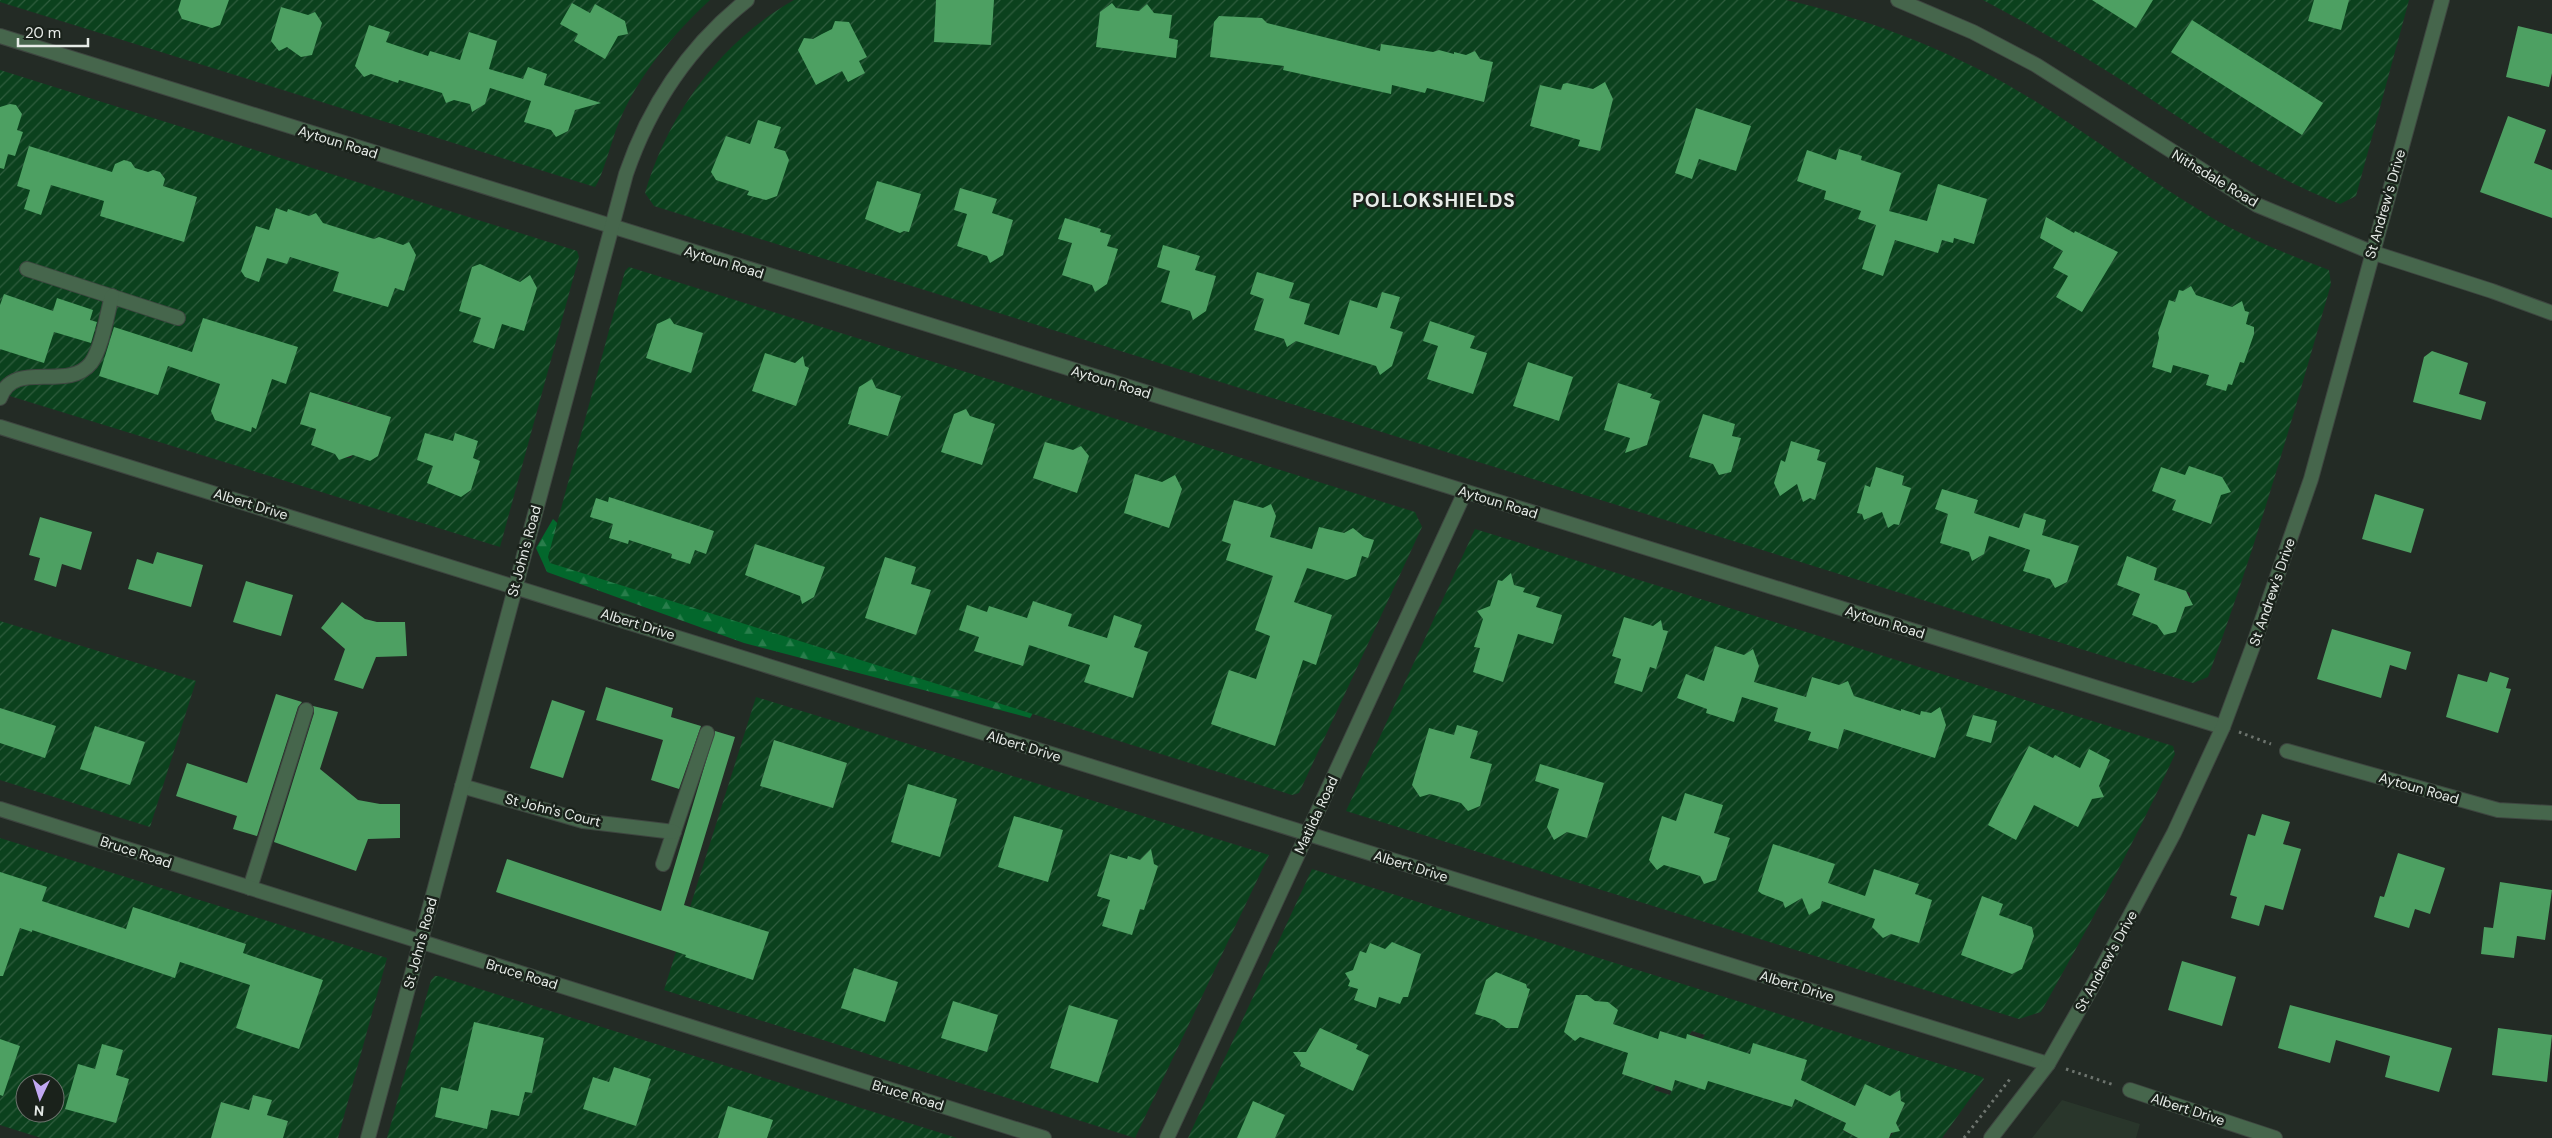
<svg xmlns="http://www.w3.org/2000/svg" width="2552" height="1138" font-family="'DM Sans',sans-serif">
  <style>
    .built { fill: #29362b }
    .forest { fill: url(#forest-firs) }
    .garden { fill: url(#garden-furrows); fill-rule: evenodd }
    .building { fill: #4da062 }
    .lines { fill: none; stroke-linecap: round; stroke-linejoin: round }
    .service-casing { stroke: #3e4640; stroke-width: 16 }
    .minor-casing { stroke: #3e4640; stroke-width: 16 }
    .tertiary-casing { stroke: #3e4640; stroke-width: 16 }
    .path { stroke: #6d746e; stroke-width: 3; stroke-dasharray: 2.5 4; stroke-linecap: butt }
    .service { stroke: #46664c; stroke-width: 14 }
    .minor { stroke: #46664c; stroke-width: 14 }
    .tertiary { stroke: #46664c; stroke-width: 14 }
    .labels { text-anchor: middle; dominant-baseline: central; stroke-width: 5; stroke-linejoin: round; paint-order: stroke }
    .street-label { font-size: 14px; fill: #e6ebe7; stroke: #1a221b }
    .district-label { font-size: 19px; font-weight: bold; letter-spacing: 1px; fill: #e6ebe7; stroke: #1a221b }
  </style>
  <defs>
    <pattern id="forest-firs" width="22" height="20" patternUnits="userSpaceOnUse" patternTransform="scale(1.25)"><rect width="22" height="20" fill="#03672c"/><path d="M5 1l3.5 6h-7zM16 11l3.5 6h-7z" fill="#287d4b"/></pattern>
    <pattern id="garden-furrows" width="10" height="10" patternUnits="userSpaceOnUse" patternTransform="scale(1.25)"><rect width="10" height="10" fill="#0b411d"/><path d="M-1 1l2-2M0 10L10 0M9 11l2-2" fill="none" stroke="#2f5d3e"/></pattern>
  </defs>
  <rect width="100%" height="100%" fill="#232b25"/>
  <polygon class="built" points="2062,1100 2140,1124 2136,1138 2032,1138"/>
  <polygon class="forest" points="553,519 593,557 1041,700 1030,718 744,643 547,572 536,548"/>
  <g class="garden">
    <path d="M 0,0 L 710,0 C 673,34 638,76 619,122 C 613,136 602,179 595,187 L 0,2 Z"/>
    <path d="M 794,0 L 1786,0 C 1874,20 1962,55 2038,103 C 2096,139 2150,181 2209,216 C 2246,238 2289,255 2329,270 L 2331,284 C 2293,416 2256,548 2208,677 L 2193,683 L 2084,650 L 654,206 L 645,193 C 668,114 721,41 794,0 ZM 2127,557 L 2157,568 L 2154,580 L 2190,593 L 2190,606 L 2185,607 L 2176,632 L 2165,634 L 2161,626 L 2133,615 L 2140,594 L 2117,585 Z"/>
    <path d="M 1983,0 L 2409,0 L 2356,196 L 2340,204 C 2261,173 2201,132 2131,86 C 2083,55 2034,27 1983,0 Z"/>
    <path d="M 0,70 L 577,251 L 579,257 L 500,547 L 0,393 ZM 310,392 L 334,406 L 342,401 L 351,403 L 358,413 L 361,407 L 390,417 L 378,456 L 372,459 L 353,455 L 351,458 L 338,458 L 337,454 L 311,445 L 316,429 L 300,423 Z"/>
    <polygon points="629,267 1415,512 1422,527 1299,793 1292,795 550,563 548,557 625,271"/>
    <path d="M 1475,529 L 2173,746 L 2175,754 C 2135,842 2088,927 2041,1012 L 2019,1019 L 1346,811 Z"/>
    <polygon points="0,621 196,681 150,827 0,780"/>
    <path d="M 756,697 L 1269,855 L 1135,1138 L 664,990 ZM 774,740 L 847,763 L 833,808 L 760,786 Z"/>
    <path d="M 0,838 L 387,958 L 338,1138 L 283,1138 L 288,1121 L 267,1115 L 271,1100 L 253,1095 L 249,1110 L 221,1102 L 211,1138 L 41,1138 L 0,1125 ZM 204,930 L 245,944 L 192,966 ZM 25,1083 L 55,1083 L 55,1113 L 25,1113 Z"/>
    <path d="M 1312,869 L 1982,1077 L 1984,1079 L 1942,1138 L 1889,1138 L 1898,1127 L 1896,1123 L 1905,1103 L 1901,1101 L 1901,1097 L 1894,1094 L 1890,1096 L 1866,1085 L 1855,1106 L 1829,1093 L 1828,1104 L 1824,1113 L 1846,1123 L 1843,1131 L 1858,1138 L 1188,1138 ZM 1661,1031 L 1685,1041 L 1692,1031 L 1705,1035 L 1675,1080 L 1670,1095 L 1654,1090 L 1659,1075 L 1644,1082 L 1622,1074 L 1629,1052 L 1655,1048 Z"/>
    <polygon points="435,976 438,976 957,1138 387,1138 431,980"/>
  </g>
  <g class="building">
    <polygon points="181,0 229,0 220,25 212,28 182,19 178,10"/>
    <polygon points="936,0 994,0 991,45 934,42"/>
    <polygon points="2092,0 2153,0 2136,28"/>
    <polygon points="2314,0 2349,0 2341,30 2308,21"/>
    <polygon points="572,3 590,13 595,4 625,21 628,34 618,36 605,59 574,41 578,34 560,24"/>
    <polygon points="1112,3 1116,8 1139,11 1147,4 1154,13 1172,15 1169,38 1178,40 1176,58 1096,47 1100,12"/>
    <polygon points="281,7 308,15 315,12 322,23 312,55 301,57 287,47 279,51 271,41"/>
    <polygon points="1219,16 1262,18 1267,23 1380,51 1381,44 1433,52 1439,50 1454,54 1454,52 1466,55 1475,51 1480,59 1493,62 1484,102 1427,88 1425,93 1392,85 1391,94 1283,70 1284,66 1210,57 1214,22"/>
    <polygon points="2192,20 2323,103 2302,135 2171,52"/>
    <polygon points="835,21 849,22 867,57 859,61 865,73 848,82 842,71 816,85 798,50 804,38 813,39 822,34 832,29"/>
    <polygon points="369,25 390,32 386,42 428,56 430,51 460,60 469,32 497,41 489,69 523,79 528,67 547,74 544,85 601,103 575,110 568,131 556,137 551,130 524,122 531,101 490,88 485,104 472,112 470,104 454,100 446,103 442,93 399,80 398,83 371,74 364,77 355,66"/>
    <polygon points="2518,26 2552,34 2552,73 2549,87 2506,77"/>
    <polygon points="1605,82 1613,99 1600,151 1578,146 1580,140 1530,126 1540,85 1561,90 1563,84 1567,83 1593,89"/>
    <polygon points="10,104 16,105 22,114 17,130 23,132 15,156 8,154 4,169 0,168 0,107"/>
    <polygon points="1696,108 1751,126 1736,171 1699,159 1692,179 1675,173"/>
    <polygon points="2508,116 2546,130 2534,163 2552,170 2552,218 2480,192"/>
    <polygon points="758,120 781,127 774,148 785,151 789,160 777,196 766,200 747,195 749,191 716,180 711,172 726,136 750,144"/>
    <polygon points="29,146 112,172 115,164 124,160 131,162 135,168 148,172 153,170 160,172 165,179 163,186 197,197 184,242 100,216 104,201 51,185 41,215 24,209 30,190 17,186"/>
    <polygon points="1839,149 1862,156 1861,160 1901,173 1889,211 1927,221 1938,184 1987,199 1974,244 1954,238 1953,243 1942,240 1938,253 1895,240 1883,276 1862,269 1876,225 1858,219 1861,211 1824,199 1826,191 1797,181 1807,150 1836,160"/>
    <polygon points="877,181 921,194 909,232 904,231 900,233 865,219"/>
    <polygon points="960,188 997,199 992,213 1013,220 1003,255 990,263 987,256 957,246 967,214 954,210"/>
    <polygon points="276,208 287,212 288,209 309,216 316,213 323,223 374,239 379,237 403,245 409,242 416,255 404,291 395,288 388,307 333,291 339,272 290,257 287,264 267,258 259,282 245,277 241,271 256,226 269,230"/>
    <polygon points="2046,217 2074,233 2075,231 2118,252 2082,312 2056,297 2068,276 2053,268 2063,251 2040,238"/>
    <polygon points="1065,218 1101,229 1100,232 1111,235 1107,246 1118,249 1107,284 1095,292 1092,285 1062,275 1072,243 1058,239"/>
    <polygon points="1163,245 1200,256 1195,270 1216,276 1206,311 1193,320 1190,311 1161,302 1170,271 1157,267"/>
    <polygon points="480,264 520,282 530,275 537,288 524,331 502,324 494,349 473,342 481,318 459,311 472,267"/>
    <polygon points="1257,272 1294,283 1289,298 1310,304 1304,324 1339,335 1350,300 1377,308 1382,292 1400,297 1390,328 1403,332 1392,366 1380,375 1376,366 1296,341 1287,347 1284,339 1254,330 1264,299 1250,294"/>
    <polygon points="2191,286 2196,295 2232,307 2242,301 2245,311 2249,312 2246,324 2254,327 2254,334 2244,363 2240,362 2232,385 2228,384 2226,391 2206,385 2209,375 2173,365 2171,373 2152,367 2159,338 2158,333 2169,300 2175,302 2179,290 2183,291"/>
    <polygon points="4,294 53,311 57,298 93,310 90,320 97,322 91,343 54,332 44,363 0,349 0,305"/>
    <polygon points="203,318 298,347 286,384 272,379 256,429 252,427 251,432 215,420 211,411 220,384 168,366 158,395 99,376 114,327 192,352"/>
    <polygon points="670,318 674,324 703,333 691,373 646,358 657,324"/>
    <polygon points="1430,321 1475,336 1470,348 1487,353 1473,394 1427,379 1438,346 1423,341"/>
    <polygon points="2432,351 2468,363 2459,394 2486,402 2481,420 2413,402 2424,357"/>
    <polygon points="765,353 795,363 803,356 805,366 809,368 796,406 752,391"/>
    <polygon points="1528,362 1573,377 1559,421 1513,406"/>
    <polygon points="872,379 876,388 901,396 888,436 848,424 859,387"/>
    <polygon points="1618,383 1652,394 1650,398 1660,401 1647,445 1625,453 1630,438 1604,430"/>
    <polygon points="310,392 391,417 378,456 370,461 353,455 339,460 335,454 311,445 316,429 300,424"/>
    <polygon points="966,409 970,416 995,424 982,465 941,452 954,414"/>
    <polygon points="1703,414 1735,424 1732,436 1741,438 1731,472 1719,475 1713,464 1689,457"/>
    <polygon points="425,433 453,441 455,433 478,441 473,458 480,461 471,490 461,497 427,483 433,466 417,460"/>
    <polygon points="1791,441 1820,450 1817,460 1826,463 1815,500 1810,498 1803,502 1797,484 1780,496 1774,483 1781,460 1785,462"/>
    <polygon points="1045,442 1073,450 1081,446 1089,456 1077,493 1033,478"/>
    <polygon points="2189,466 2222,477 2231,492 2221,495 2211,524 2172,510 2176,500 2152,491 2161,467 2185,475"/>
    <polygon points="1876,467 1904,476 1902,485 1911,488 1899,525 1894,524 1888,528 1882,512 1864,520 1862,514 1857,513 1865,485 1870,487"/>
    <polygon points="1135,474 1162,482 1175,475 1182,489 1169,528 1124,513"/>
    <polygon points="1942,489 1978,500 1974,513 2019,528 2024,513 2046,520 2042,535 2079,546 2067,582 2055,588 2050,579 2023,571 2030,550 1989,536 1984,554 1972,561 1969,552 1940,543 1948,514 1935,509"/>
    <polygon points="2375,494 2424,509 2411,553 2362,539"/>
    <polygon points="609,497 714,531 706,554 695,550 690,564 671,558 672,554 629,540 628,544 609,538 613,524 590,517 596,498 608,502"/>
    <polygon points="1234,500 1263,508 1271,504 1276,516 1270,537 1312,549 1319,527 1344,533 1353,528 1364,537 1374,540 1368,558 1362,556 1356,576 1347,580 1307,568 1294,602 1332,615 1316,665 1303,660 1275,746 1211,724 1229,670 1256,679 1270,636 1255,630 1273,576 1226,560 1231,544 1222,541"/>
    <polygon points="40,517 92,532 81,570 62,564 56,587 34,580 40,558 29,555"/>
    <polygon points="755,544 825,567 814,597 802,604 800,596 745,575"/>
    <polygon points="157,552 203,565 191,607 128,589 137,559 153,564"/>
    <polygon points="2127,556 2157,568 2154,580 2186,591 2193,605 2185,607 2176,632 2164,635 2157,625 2132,615 2140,594 2117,585"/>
    <polygon points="885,557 916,567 911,584 931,590 916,635 865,618"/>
    <polygon points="1511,573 1514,585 1525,588 1523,592 1540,597 1536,607 1562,615 1553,644 1518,634 1503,682 1473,672 1480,648 1474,647 1483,619 1477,611 1490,606 1498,580 1502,581"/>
    <polygon points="246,581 293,595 281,636 233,622"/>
    <polygon points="1033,601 1072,614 1068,626 1107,638 1114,615 1142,625 1134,647 1148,652 1133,698 1084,682 1090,665 1029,645 1023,666 974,651 979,637 959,630 967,605 987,612 989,606 1027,618"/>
    <polygon points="342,602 365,619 377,622 405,622 407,656 376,657 363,689 334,680 345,649 321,628"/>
    <polygon points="1624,617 1653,626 1661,620 1663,630 1668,631 1656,669 1650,667 1642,692 1614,683 1621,659 1612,656"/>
    <polygon points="2332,629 2411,652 2406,670 2390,665 2381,698 2317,679"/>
    <polygon points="1715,646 1744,655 1753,649 1759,666 1754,682 1806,697 1812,677 1839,685 1848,681 1854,696 1901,711 1901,709 1920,715 1921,711 1931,713 1940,707 1946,725 1935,758 1844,729 1838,749 1808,740 1811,732 1774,721 1778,708 1742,697 1734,722 1706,713 1707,709 1677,698 1686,674 1704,681"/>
    <polygon points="2490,672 2509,678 2506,688 2511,689 2498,733 2446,717 2458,674 2487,682"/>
    <polygon points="606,687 673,708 671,717 701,726 679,789 651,780 663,740 596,720"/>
    <polygon points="276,694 302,702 298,707 257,836 233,829 237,816 176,796 187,763 247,783"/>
    <polygon points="552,700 585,711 563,778 530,768"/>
    <polygon points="313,706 338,712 320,769 358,800 380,804 400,804 400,838 368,839 356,871 274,842 314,713"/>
    <polygon points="0,708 56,726 45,758 0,743"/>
    <polygon points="1973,715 1997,721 1991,743 1966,736"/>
    <polygon points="1457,725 1478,731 1470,758 1492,764 1480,806 1468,811 1461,803 1430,794 1420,797 1412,785 1429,728 1454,735"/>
    <polygon points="95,726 145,742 130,785 80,769"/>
    <polygon points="715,731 735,737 684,905 769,932 753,980 685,957 686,955 496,892 507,859 661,911"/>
    <polygon points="774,740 847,763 833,808 760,786"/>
    <polygon points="2029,746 2053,758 2055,755 2080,768 2089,749 2110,760 2099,786 2104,797 2092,799 2078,827 2034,805 2016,840 1988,825"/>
    <polygon points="1540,764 1604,783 1587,838 1567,832 1554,840 1547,827 1559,789 1535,781"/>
    <polygon points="908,784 957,799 940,857 891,842"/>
    <polygon points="1685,793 1723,805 1714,833 1730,838 1716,880 1704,884 1700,876 1664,865 1657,870 1649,860 1662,816 1676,821"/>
    <polygon points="2262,814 2290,822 2283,844 2301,849 2283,910 2265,905 2259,926 2231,918 2237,897 2230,895 2248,834 2255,836"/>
    <polygon points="1014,816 1063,830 1048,882 998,867"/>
    <polygon points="1773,844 1835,864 1828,883 1865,896 1874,869 1919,884 1915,894 1932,900 1919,943 1891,934 1883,938 1872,927 1875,919 1822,901 1820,908 1809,915 1802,898 1785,908 1783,902 1762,894 1758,891"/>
    <polygon points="1151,849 1154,864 1158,866 1144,910 1140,909 1132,935 1102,926 1110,900 1097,896 1110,854 1127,859 1128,856 1140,860"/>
    <polygon points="2398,853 2445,868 2430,914 2415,909 2409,928 2374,917 2380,896 2384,897"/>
    <polygon points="0,872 47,887 42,901 126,929 133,907 246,944 243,953 323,980 299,1049 236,1028 250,985 180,962 175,978 32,930 32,932 20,928 3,976 0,976"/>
    <polygon points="2500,882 2552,890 2545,940 2517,936 2514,958 2481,954 2484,927 2493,928"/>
    <polygon points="1982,896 2003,904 1999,915 2032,927 2034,936 2022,969 2012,974 1961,955"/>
    <polygon points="1392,942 1421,954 1408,997 1403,997 1400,1004 1379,997 1376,1008 1354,1000 1358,989 1348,986 1350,981 1345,973 1353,970 1360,951 1366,953 1370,943 1385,949"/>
    <polygon points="2182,961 2236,977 2222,1026 2168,1010"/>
    <polygon points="854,968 898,982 885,1022 841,1008"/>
    <polygon points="1496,972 1526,984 1527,988 1530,989 1518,1028 1506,1028 1495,1020 1475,1014 1486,980"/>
    <polygon points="1576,995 1587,995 1595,1001 1608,1002 1618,1010 1613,1024 1658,1039 1660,1031 1686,1039 1687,1034 1750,1054 1753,1043 1807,1060 1801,1080 1855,1106 1865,1084 1890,1096 1900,1090 1901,1101 1905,1103 1896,1123 1900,1131 1891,1133 1889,1138 1858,1138 1843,1130 1846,1123 1795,1099 1792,1107 1708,1081 1705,1090 1675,1080 1672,1091 1622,1074 1628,1053 1580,1037 1575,1041 1564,1032"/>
    <polygon points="953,1001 998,1015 987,1052 941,1038"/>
    <polygon points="1069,1005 1118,1020 1098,1083 1050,1068"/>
    <polygon points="2290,1005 2452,1048 2439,1092 2385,1077 2390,1056 2336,1040 2330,1063 2278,1048"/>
    <polygon points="474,1022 544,1038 532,1093 525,1092 519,1116 491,1110 487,1129 435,1117 441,1087 458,1091"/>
    <polygon points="1320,1028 1358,1045 1356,1049 1369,1055 1353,1091 1300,1066 1301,1063 1293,1052 1306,1052"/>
    <polygon points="2498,1028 2552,1035 2547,1082 2492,1075"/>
    <polygon points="0,1039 20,1046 3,1096 0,1095"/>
    <polygon points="102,1044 123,1050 116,1075 129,1079 116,1123 65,1109 78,1064 95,1069"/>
    <polygon points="614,1067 651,1079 636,1126 583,1109 593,1077 609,1082"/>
    <polygon points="253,1095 272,1100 267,1115 288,1121 283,1138 211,1138 221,1102 249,1110"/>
    <polygon points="1253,1101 1285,1115 1275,1138 1237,1138"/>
    <polygon points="728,1106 773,1120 767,1138 718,1138"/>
  </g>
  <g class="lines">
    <defs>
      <g id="service">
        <polyline points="27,269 178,318"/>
        <path d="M 0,398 C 14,358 67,393 91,363 C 102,348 107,314 112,296"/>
        <polyline points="663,864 707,733"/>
        <polyline points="250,888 306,710"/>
      </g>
      <g id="minor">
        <polyline points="0,36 2223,727"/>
        <polyline points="2287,751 2498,810 2552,813"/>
        <polyline points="462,786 583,821 674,832"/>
        <polyline points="0,809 1044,1138"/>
        <polyline points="2130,1090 2275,1138"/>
        <path d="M 368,1138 L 626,174 C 650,104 689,46 747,0"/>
        <polyline points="1167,1138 1465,492"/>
      </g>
      <g id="tertiary">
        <polyline points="1898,0 1973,32 2036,65 2257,205 2371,252 2492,291 2552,313"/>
        <polyline points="0,427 2048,1064"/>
        <polyline points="1991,1138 2048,1064 2092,987 2174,833 2223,727 2253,646 2311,479 2442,0"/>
      </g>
    </defs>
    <use href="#service" class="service-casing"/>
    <use href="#minor" class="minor-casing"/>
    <use href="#tertiary" class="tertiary-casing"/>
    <g class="path">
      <polyline points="2239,732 2271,744"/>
      <polyline points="2066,1069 2114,1085"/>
      <polyline points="1964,1138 2010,1079"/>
    </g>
    <use href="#service" class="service"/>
    <use href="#minor" class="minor"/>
    <use href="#tertiary" class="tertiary"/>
  </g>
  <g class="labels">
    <g class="street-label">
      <text transform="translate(338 142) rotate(17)">Aytoun Road</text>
      <text transform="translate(2215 178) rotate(31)">Nithsdale Road</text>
      <text transform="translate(2385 204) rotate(-74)">St Andrew's Drive</text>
      <text transform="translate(724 262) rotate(17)">Aytoun Road</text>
      <text transform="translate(1111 382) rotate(17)">Aytoun Road</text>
      <text transform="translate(1498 502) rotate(17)">Aytoun Road</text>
      <text transform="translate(251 504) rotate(17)">Albert Drive</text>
      <text transform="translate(524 551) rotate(-75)">St John's Road</text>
      <text transform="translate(2272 592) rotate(-71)">St Andrew's Drive</text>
      <text transform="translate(1885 622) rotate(17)">Aytoun Road</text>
      <text transform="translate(638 624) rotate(17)">Albert Drive</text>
      <text transform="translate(1024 746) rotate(17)">Albert Drive</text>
      <text transform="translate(2419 788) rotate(16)">Aytoun Road</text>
      <text transform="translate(553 810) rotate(14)">St John's Court</text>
      <text transform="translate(1316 815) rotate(-65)">Matilda Road</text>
      <text transform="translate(136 852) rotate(18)">Bruce Road</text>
      <text transform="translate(1411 866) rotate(17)">Albert Drive</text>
      <text transform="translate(420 943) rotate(-75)">St John's Road</text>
      <text transform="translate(2106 961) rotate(-61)">St Andrew's Drive</text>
      <text transform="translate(522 974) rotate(17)">Bruce Road</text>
      <text transform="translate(1797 986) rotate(17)">Albert Drive</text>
      <text transform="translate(908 1095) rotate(17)">Bruce Road</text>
      <text transform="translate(2188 1109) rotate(18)">Albert Drive</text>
    </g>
    <g class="district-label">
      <text x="1434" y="200">POLLOKSHIELDS</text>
    </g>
  </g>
  <g transform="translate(40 1098) rotate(184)"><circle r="24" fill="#1a221b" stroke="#6c726d"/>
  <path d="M0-4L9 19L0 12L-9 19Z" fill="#c1a8f3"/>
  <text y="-8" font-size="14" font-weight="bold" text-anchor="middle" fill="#e6ebe7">N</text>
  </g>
  <path d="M18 38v8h70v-8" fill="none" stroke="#e6ebe7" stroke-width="2.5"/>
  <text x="25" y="38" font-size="15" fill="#e6ebe7" stroke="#1a221b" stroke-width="4" paint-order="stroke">20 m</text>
</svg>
